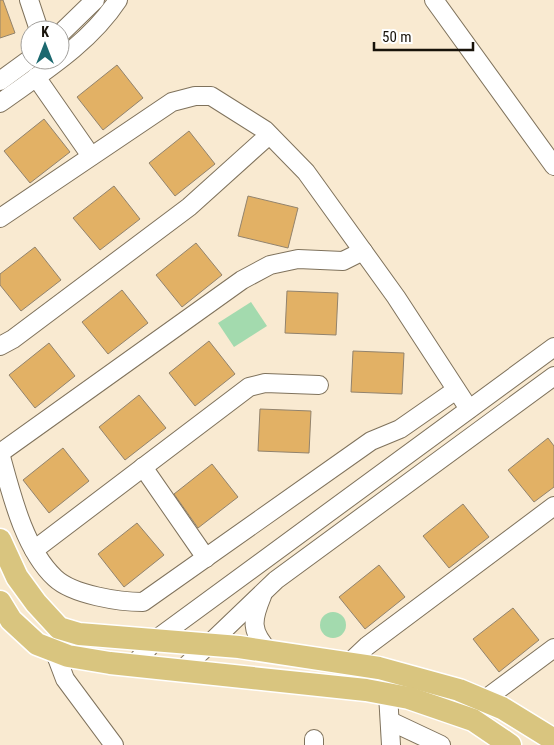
<svg xmlns="http://www.w3.org/2000/svg" width="554" height="745" font-family="'Roboto Condensed',sans-serif">
  <style>
    .green { fill: #a3daae }
    .building { fill: #e2b165; stroke: #92836d }
    .lines { fill: none; stroke-linecap: round; stroke-linejoin: round }
    .minor-casing { stroke: #7f725c; stroke-width: 20 }
    .major-casing { stroke: #fff; stroke-width: 25 }
    .minor { stroke: #fff; stroke-width: 18 }
    .major { stroke: #d9c57f; stroke-width: 22 }
  </style>
  <rect width="100%" height="100%" fill="#f9ead1"/>
  <g class="green">
    <polygon points="251,302 267,326 234,347 218,323"/>
    <circle cx="333" cy="625" r="13"/>
  </g>
  <g class="building">
    <polygon points="0,0 3,0 15,33 0,38"/>
    <polygon points="117,65 143,98 103,130 77,97"/>
    <polygon points="44,119 70,152 30,183 4,151"/>
    <polygon points="189,131 215,164 175,196 149,163"/>
    <polygon points="114,186 140,219 100,250 73,218"/>
    <polygon points="248,196 298,208 288,248 238,236"/>
    <polygon points="196,243 222,275 182,307 156,275"/>
    <polygon points="35,247 61,280 21,311 0,285 0,274"/>
    <polygon points="122,290 148,323 108,354 82,322"/>
    <polygon points="287,291 338,293 336,335 285,333"/>
    <polygon points="209,341 235,374 195,406 169,373"/>
    <polygon points="49,343 75,376 35,408 9,375"/>
    <polygon points="353,351 404,353 402,394 351,392"/>
    <polygon points="139,395 166,428 125,460 99,427"/>
    <polygon points="260,409 311,411 309,453 258,451"/>
    <polygon points="548,438 554,446 554,487 534,502 508,470"/>
    <polygon points="63,448 89,481 49,513 23,480"/>
    <polygon points="212,464 238,497 198,528 174,494"/>
    <polygon points="463,504 489,537 449,568 423,536"/>
    <polygon points="137,523 164,555 124,587 98,554"/>
    <polygon points="379,565 405,597 365,629 339,597"/>
    <polygon points="513,608 539,640 499,672 473,639"/>
  </g>
  <g class="lines">
    <defs>
      <g id="minor">
        <polyline points="29,0 39,30"/>
        <polyline points="434,0 554,166"/>
        <polyline points="60,34 95,0"/>
        <polyline points="36,77 91,156"/>
        <polyline points="0,81 30,59"/>
        <path d="M 0,103 C 43,72 89,44 118,0"/>
        <polyline points="0,218 172,102 195,96 211,96 265,130 306,172 396,297 469,409"/>
        <polyline points="0,346 13,339 189,207 269,135"/>
        <path d="M 0,453 C 11,493 24,549 55,578 C 73,595 120,602 143,602 L 371,441 L 400,429 L 456,390"/>
        <polyline points="0,453 242,280 270,265 298,259 343,261 363,251"/>
        <polyline points="143,467 206,558"/>
        <polyline points="34,550 249,387 265,383 319,385"/>
        <path d="M 262,596 C 252,620 250,631 269,651"/>
        <polyline points="54,650 65,679 114,745"/>
        <polyline points="349,663 367,646 554,506"/>
        <polyline points="134,665 155,640 554,347"/>
        <polyline points="182,670 276,580 554,376"/>
        <polyline points="388,694 391,745"/>
        <polyline points="484,700 554,648"/>
        <polyline points="390,721 441,745"/>
        <polyline points="314,745 314,739"/>
      </g>
      <g id="major">
        <polyline points="0,540 17,577 36,603 59,628 79,634 239,647 379,668 459,690 502,708 554,740"/>
        <polyline points="0,602 11,620 37,644 68,656 110,663 366,690 409,698 473,720 510,745"/>
      </g>
    </defs>
    <use href="#minor" class="minor-casing"/>
    <use href="#major" class="major-casing"/>
    <use href="#minor" class="minor"/>
    <use href="#major" class="major"/>
  </g>
  <g transform="translate(45 45)"><circle r="24" fill="#ffffff" stroke="#a3a19d"/>
  <path d="M0-4L9 19L0 12L-9 19Z" fill="#1b686f"/>
  <text y="-8" font-size="14" font-weight="bold" text-anchor="middle" fill="#18130a">K</text>
  </g>
  <path d="M374 42v8h99v-8" fill="none" stroke="#18130a" stroke-width="2.5"/>
  <text x="382" y="42" font-size="15" fill="#18130a" stroke="#ffffff" stroke-width="4" paint-order="stroke">50 m</text>
</svg>
